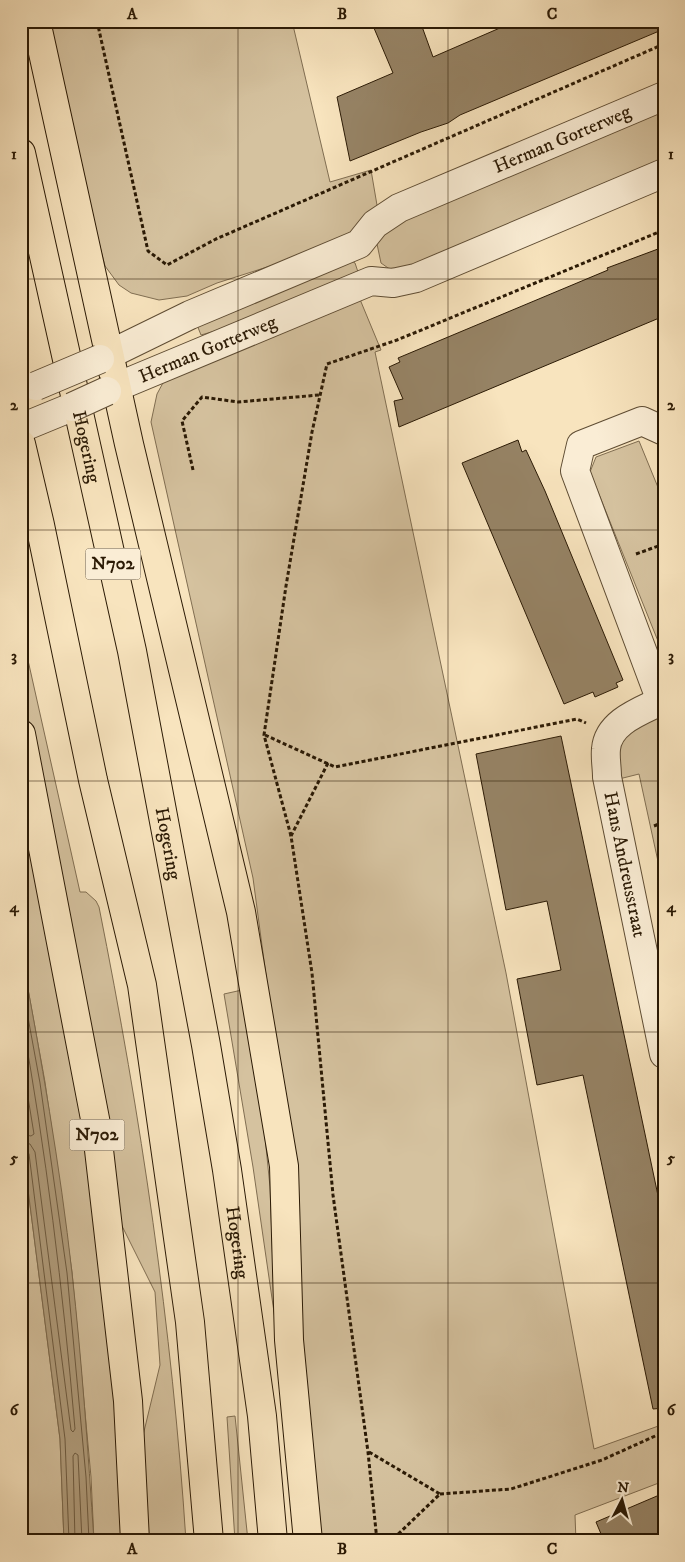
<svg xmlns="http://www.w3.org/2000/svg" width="685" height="1562" font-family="'IM FELL DW Pica',serif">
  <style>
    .green { fill: #d5c29f; stroke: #806e52 }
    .water { fill: #b29f7f; stroke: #7c6a4e }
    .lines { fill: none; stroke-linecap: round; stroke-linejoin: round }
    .shore { stroke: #6e5c42; stroke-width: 1 }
    .building { fill: #968365; stroke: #2b1a05 }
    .street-casing { stroke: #5e4c33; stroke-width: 30 }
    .highway-casing { stroke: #2b1a05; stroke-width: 30 }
    .path { stroke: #2b1a05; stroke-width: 3; stroke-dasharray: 4 2.5; stroke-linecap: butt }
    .street { stroke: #faedd5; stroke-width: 28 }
    .highway { stroke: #f8e4be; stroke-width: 28 }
    .street-bridge-casing { stroke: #5e4c33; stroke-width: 30; stroke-linecap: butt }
    .street-bridge { stroke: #faedd5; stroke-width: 28 }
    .grid { fill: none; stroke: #2b1a05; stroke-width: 1; stroke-opacity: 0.55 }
    .labels { text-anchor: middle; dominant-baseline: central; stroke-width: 4.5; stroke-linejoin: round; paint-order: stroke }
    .shield { fill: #faedd5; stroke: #695943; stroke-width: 1 }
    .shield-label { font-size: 18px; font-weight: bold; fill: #2b1a05 }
    .street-label { font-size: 19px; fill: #2b1a05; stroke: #faedd5 }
    .neatline { fill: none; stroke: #2b1a05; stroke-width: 2 }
    .grid-label { font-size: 16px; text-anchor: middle; font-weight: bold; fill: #2b1a05 }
  </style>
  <rect width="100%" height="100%" fill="#f8e4be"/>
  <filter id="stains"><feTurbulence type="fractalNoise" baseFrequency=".004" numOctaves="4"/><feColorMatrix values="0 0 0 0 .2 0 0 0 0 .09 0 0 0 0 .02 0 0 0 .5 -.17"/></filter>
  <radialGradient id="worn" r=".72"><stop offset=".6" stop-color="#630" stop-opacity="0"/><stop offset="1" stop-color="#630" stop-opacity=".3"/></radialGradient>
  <g class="green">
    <polygon points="49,21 292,21 330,182 371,170 378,211 330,247 217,283 187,296 159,300 131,293 119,285 105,266 89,204"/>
    <polygon points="664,110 664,164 415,268 391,270 381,263 377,244 387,227"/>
    <polygon points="350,260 355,263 358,272 246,322 201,335 197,325"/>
    <polygon points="359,297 381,350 375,352 506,973 594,1449 664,1424 664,1481 575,1515 576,1541 318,1541 277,1058 253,878 151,422 157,394 164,381"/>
    <polygon points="639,441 664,502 664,656 590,472 596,457"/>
    <path d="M 21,629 L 80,892 L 86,892 L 96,901 L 99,907 C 141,1117 172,1327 186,1541 L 146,1541 L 140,1448 L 160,1365 L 155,1292 L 117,1216 L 68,913 L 21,694 Z"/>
    <path d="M 657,717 L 664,734 L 664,889 L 639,774 L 619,779 C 619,736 618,736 657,717 Z"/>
    <polygon points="21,786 74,1062 102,1259 127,1541 94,1541 91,1477 72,1272 45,1082 21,951"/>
    <polygon points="242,990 264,1127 270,1187 275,1319 253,1167 224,994"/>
    <polygon points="21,1135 60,1439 64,1541 21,1541"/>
    <polygon points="235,1416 248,1541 235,1541 227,1417"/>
  </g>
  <path class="water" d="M 21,951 C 41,1058 60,1165 72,1273 C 82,1362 88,1451 94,1541 L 64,1541 L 60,1439 L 21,1135 Z"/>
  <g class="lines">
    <g class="shore">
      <polyline points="21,979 40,1083 67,1273 86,1477 89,1541"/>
      <path d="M 21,1014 C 46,1151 63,1290 75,1429 L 73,1432 L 71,1430 L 35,1152 L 30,1144 L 21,1142"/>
      <polyline points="21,1055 34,1134 31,1136 21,1134"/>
      <polyline points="21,1148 26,1149 29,1154 65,1439 69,1541"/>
      <polyline points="75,1541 73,1456 75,1453 78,1455 82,1541"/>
    </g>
  </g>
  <g class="building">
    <polygon points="371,21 420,21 433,57 516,21 664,21 664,29 460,115 448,123 421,132 350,161 337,97 393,73"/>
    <polygon points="658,249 664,263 664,316 399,427 394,401 403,399 389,367 400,362 398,358 608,270 607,268"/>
    <polygon points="518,440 522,452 526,450 545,491 623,680 616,683 618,687 595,697 593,692 564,704 462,463"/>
    <polygon points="561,736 664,1224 664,1408 653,1409 583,1075 537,1085 517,979 561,970 547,901 506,910 476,754"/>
    <polygon points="664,1493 664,1541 604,1541 596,1522"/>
  </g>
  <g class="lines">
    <defs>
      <g id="street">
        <path id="s1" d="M 100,359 L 190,315 L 359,244 L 375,224 L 399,208 L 664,96"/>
        <path id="s2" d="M 107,391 L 371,281 L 393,283 L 416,278 L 664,173"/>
        <polyline points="21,428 72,407"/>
        <polyline points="664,431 642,421 581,445 575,471 661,701 664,700"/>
        <path id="s3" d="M 661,701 C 641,711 608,722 606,749 C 605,758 607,767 607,777 L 664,1054"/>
      </g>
      <g id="highway">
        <polyline points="36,21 129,444 241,912 284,1166 289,1340 308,1541"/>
        <path id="s4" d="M 21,153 L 132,651 L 206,1045 L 227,1170 L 262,1416 L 273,1541"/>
        <polyline points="21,444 40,525 93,780 142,985 190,1322 209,1541"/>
        <polyline points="21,734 96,1124 128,1401 135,1541"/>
      </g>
    </defs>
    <use href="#street" class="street-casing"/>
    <use href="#highway" class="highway-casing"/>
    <g class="path">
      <polyline points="97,21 148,251 167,265 216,239 664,44"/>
      <polyline points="193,470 182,421 202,397 238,402 319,395"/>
      <polyline points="636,554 664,544"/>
      <polyline points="265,735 335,767 577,719 586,723"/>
      <polyline points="328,763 291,836 312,973 333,1195 368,1452 377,1541"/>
      <polyline points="654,826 664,822"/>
      <polyline points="291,836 264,735 286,586 312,432 327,364 397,340 664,230"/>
      <polyline points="369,1452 440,1494 391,1541"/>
      <polyline points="440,1494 511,1489 602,1460 664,1432"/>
    </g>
    <use href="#street" class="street"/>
    <use href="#highway" class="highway"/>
    <defs>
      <g id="street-bridge">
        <polyline points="36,386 100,359"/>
        <polyline points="72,407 107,391"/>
      </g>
    </defs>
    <use href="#street-bridge" class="street-bridge-casing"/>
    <use href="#street-bridge" class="street-bridge"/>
  </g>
  <path class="grid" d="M 238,21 L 238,1541M 448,21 L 448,1541M 21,279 L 664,279M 21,530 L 664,530M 21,781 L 664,781M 21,1032 L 664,1032M 21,1283 L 664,1283"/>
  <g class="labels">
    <g class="shield">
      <rect x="85.5" y="548.5" width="55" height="31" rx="4"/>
      <rect x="69.5" y="1119.5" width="55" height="31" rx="4"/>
    </g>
    <g class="shield-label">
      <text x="113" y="564">N702</text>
      <text x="97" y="1135">N702</text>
    </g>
    <g class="street-label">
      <text stroke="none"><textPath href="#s1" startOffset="515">Herman Gorterweg</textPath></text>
      <text stroke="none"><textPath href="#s2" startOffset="109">Herman Gorterweg</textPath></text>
      <text stroke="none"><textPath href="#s4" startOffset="301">Hogering</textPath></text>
      <text stroke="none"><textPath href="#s4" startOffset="706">Hogering</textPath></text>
      <text stroke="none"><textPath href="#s3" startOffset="194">Hans Andreusstraat</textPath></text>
      <text stroke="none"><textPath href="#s4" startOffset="1111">Hogering</textPath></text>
    </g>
  </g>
  <rect width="685" height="1562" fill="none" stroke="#f8e4be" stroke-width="55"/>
  <g transform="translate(622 1500) rotate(6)" stroke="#faedd5" stroke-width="4" paint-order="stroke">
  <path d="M0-4L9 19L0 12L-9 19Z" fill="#2b1a05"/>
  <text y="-8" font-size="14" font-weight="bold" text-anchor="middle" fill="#2b1a05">N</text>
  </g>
  <rect x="28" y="28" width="630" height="1506" class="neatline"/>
  <g class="grid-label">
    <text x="132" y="19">A</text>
    <text x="342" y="19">B</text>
    <text x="552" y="19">C</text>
    <text x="14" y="159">1</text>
    <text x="671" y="159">1</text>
    <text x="14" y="410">2</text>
    <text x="671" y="410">2</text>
    <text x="14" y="661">3</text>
    <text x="671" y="661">3</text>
    <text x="14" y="912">4</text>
    <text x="671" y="912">4</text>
    <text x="14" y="1163">5</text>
    <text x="671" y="1163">5</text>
    <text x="14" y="1415">6</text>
    <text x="671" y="1415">6</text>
    <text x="132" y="1554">A</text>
    <text x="342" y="1554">B</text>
    <text x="552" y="1554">C</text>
  </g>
  <rect width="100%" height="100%" filter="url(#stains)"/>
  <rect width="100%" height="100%" fill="url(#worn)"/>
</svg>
